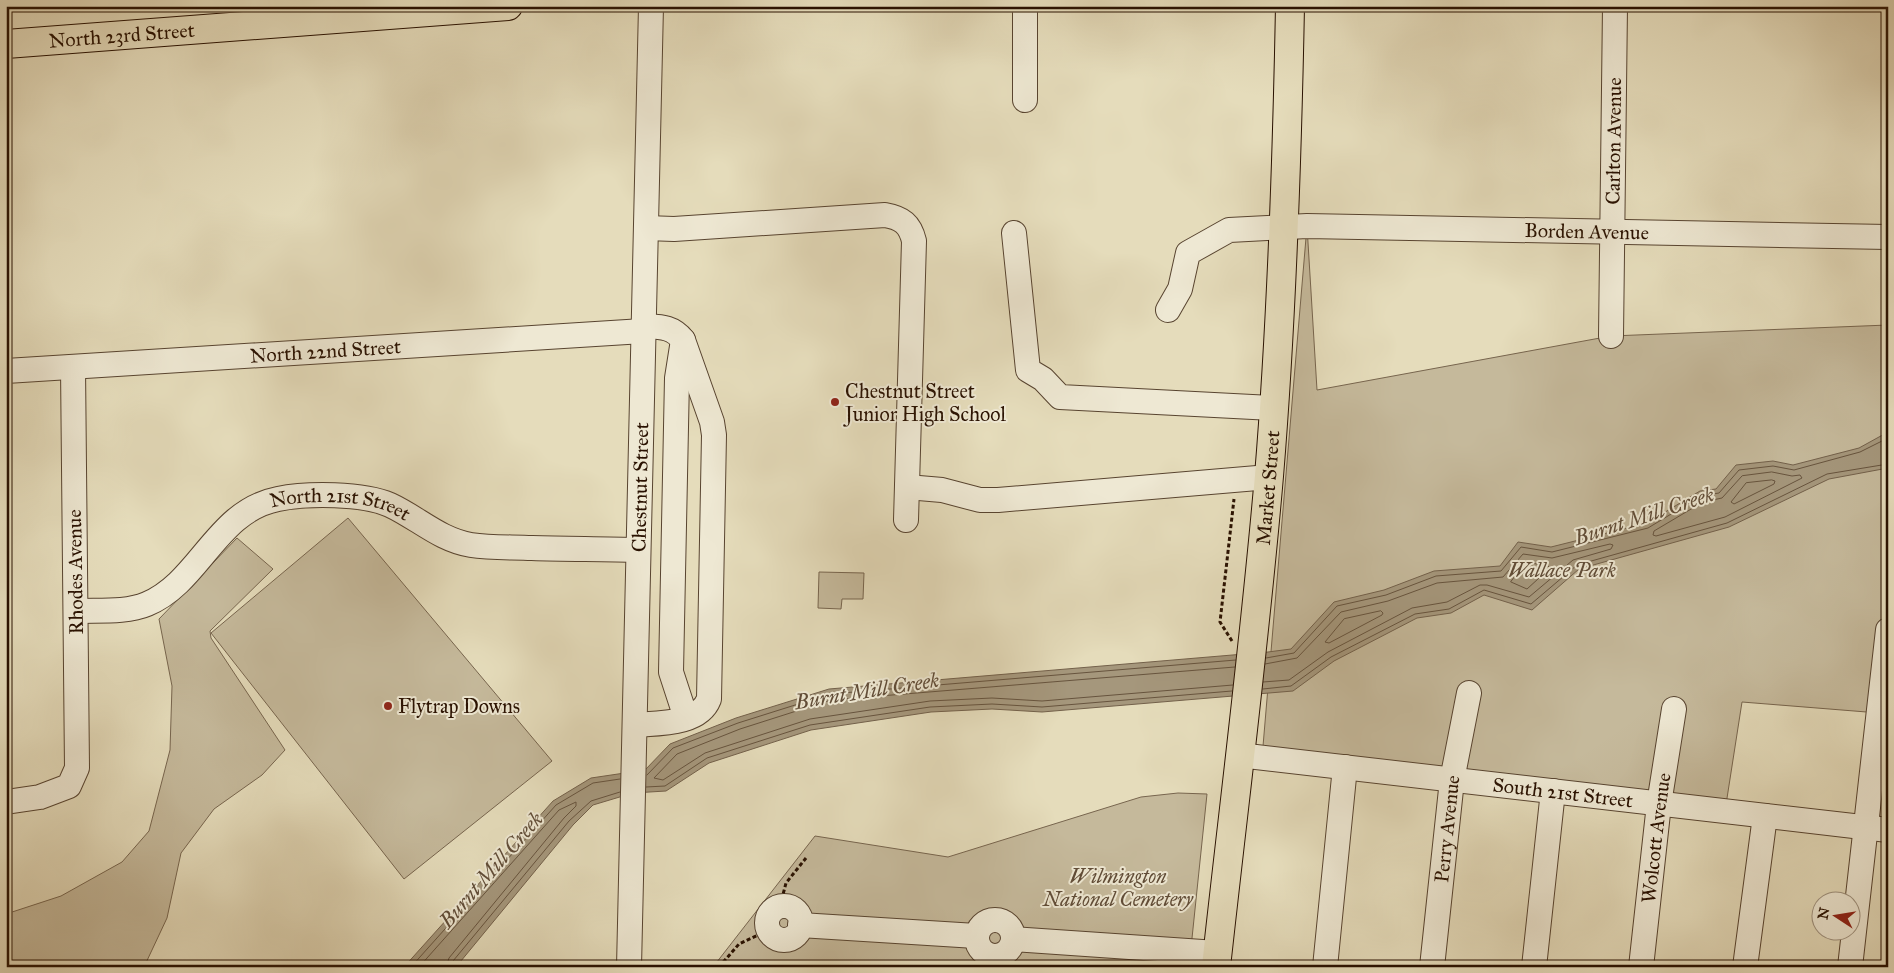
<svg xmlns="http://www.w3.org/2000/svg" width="1894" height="973" font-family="'IM FELL Great Primer',serif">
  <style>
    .green { fill: #c5b99b; stroke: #77654e }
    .water { fill: #a5977c; stroke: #73614b }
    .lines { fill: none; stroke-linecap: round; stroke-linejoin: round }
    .shore { stroke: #67543e; stroke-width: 1 }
    .minor-casing { stroke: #584430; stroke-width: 26 }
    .major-casing { stroke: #291101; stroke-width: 30 }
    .path { stroke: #291101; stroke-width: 3; stroke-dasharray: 4 2.5; stroke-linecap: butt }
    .minor { stroke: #eee8d3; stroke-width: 24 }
    .major { stroke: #e5dcbb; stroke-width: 28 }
    .poi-dot { fill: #8f2418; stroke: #eee8d3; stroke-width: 2 }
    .labels { text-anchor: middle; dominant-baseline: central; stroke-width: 4; stroke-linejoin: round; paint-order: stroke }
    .street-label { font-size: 20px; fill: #291101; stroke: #eee8d3 }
    .poi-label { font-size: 20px; fill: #291101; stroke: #eee8d3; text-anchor: start }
    .park-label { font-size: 20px; font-style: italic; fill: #604c37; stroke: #eee8d3 }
    .water-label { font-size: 21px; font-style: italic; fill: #614d38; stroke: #eee8d3 }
  </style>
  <rect width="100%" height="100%" fill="#e5dcbb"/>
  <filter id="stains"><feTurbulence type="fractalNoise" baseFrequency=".004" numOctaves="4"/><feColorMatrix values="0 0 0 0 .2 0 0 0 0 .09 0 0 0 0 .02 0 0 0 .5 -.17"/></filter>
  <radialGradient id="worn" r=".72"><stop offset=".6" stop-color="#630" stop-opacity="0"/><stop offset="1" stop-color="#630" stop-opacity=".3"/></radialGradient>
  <g class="green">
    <polygon points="1307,226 1317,390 1611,336 1888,325 1888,630 1879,713 1742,702 1725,811 1262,758"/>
    <polygon points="348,518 552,761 404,879 211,633"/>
    <polygon points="237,538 273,569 210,631 211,638 285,750 262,775 214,809 181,853 167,918 144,967 6,967 6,914 61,896 122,862 149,831 170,750 172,686 159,619"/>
    <polygon points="819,572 864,573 863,599 842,599 841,609 818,608"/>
    <polygon points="1178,793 1207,794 1189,967 713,967 815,836 948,857 1141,797"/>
  </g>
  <polygon class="water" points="1888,432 1888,468 1829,479 1729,527 1579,569 1532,610 1484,595 1451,613 1417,618 1334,661 1293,691 1042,712 992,709 931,712 811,730 709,763 666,791 633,793 593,805 573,825 456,967 404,967 553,801 591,778 645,770 670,744 736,718 829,689 1268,652 1291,649 1334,602 1384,590 1434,571 1500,566 1518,542 1551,547 1647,523 1700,491 1716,489 1736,465 1773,461 1793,465 1859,448"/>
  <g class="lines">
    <g class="shore">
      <polygon points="1772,472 1792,476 1800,475 1802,478 1725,517 1656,536 1653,535 1654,531 1703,502 1722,498 1742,476"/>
      <polygon points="1772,480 1775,481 1774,484 1734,504 1731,502 1746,483"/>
      <polygon points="1526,562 1548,566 1550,568 1527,589 1511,582"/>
      <polygon points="1381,611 1383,613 1382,615 1329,643 1325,642 1344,619"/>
      <polyline points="1266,658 1294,653 1337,606 1386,595 1436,576 1501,571 1521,547 1552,552 1648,528 1701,496 1719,493 1739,470 1773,466 1794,470 1860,452 1888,438"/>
      <polyline points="1263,682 1289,680 1328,652 1412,608 1447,602 1480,585 1487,585 1529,597 1573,560 1611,549 1613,545 1610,544 1552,558 1523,554 1503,577 1437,583 1388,601 1341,612 1297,658 1265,664"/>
      <polyline points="1233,685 1042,701 992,698 930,701 810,719 705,753 663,780 654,778 677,754 740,729 831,700 1235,667"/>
      <polyline points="1263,689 1291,686 1331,657 1415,614 1449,609 1484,590 1531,604 1577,565 1727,523 1827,474 1888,464"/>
      <polyline points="647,775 673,748 738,723 830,694 1236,660"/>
      <polyline points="646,787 665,786 707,758 810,725 930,707 992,704 1042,707 1232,691"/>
      <polyline points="411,967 556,805 593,783 620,779"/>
      <polyline points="419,967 559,810 576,802 576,806 564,818 449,958 446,967"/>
      <polyline points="452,967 453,961 569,821 591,801 620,792"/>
    </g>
    <defs>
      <g id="minor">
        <polyline points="1025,100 1025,6"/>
        <path d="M 646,228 L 674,229 L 885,215 C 902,218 910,224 914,241 L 906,520"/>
        <polyline points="1014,233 1028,370 1043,379 1060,397 1274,408"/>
        <path id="s1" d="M 1168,310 L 1180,289 L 1188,253 L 1229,230 L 1307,226 L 1888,237"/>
        <path id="s2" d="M 1611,336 L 1615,6"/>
        <polyline points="683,340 677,378 671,672 686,718"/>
        <path id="s3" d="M 6,371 L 643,331"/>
        <polyline points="907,487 942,490 980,500 998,500 1269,477"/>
        <path id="s4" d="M 76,611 C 98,610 126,613 147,604 C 200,582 216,511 278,499 C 307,493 363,493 390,505 C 418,518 440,540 471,545 C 491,548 512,547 532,548 C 567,549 603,549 638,550"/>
        <path d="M 635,725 C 658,723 699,725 709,699 L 714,435 L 712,422 L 683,340 C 672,326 660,327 643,326"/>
        <path id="s5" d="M 1239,755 L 1888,830"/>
        <polyline points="6,802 40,797 69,786 77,768 73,367"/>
        <circle cx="784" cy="923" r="17"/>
        <circle cx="995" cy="938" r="18"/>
        <polyline points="800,925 976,936"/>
        <polyline points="1013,939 1217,953"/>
        <path id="s6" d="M 629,967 L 651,6"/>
        <polyline points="1325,967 1345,767"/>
        <path id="s7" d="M 1432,967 L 1452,780 L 1469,693"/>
        <polyline points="1534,967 1553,791"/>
        <path id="s8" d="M 1641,967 L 1659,804 L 1674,709"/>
        <polyline points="1745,967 1765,816"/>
        <polyline points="1850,967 1888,630"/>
      </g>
      <g id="major">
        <path id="s9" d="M 6,44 L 508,6"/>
        <path id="s10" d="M 1216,967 C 1234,803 1255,640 1269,476 C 1282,319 1287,163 1290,6"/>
      </g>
    </defs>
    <use href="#minor" class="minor-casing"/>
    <use href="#major" class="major-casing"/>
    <g class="path">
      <polyline points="1232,641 1220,622 1234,499"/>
      <polyline points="780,906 786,883 806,858"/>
      <polyline points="719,967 739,944 769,930"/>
    </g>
    <use href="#minor" class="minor"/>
    <use href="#major" class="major"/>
  </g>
  <g class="poi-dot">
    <circle cx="835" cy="402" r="5"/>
    <circle cx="388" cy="706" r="5"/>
  </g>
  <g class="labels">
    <g class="street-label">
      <text stroke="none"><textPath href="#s9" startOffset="116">North 23rd Street</textPath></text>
      <text stroke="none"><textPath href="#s2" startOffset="195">Carlton Avenue</textPath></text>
      <text stroke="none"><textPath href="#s1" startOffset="466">Borden Avenue</textPath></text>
      <text stroke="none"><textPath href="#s3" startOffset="320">North 22nd Street</textPath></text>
      <text stroke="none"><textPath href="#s6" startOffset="480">Chestnut Street</textPath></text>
      <text stroke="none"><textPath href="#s10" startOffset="482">Market Street</textPath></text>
      <text stroke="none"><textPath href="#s4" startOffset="306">North 21st Street</textPath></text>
      <text transform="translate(75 572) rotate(-91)">Rhodes Avenue</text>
      <text stroke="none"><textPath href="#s5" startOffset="326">South 21st Street</textPath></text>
      <text stroke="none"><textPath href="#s7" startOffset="139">Perry Avenue</textPath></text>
      <text stroke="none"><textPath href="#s8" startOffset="130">Wolcott Avenue</textPath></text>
    </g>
    <g class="poi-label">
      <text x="845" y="391">Chestnut Street<tspan x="845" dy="23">Junior High School</tspan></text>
      <text x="398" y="706">Flytrap Downs</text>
    </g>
    <g class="park-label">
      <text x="1562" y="570">Wallace Park</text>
      <text x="1118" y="876">Wilmington<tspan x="1118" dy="23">National Cemetery</tspan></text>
    </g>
    <g class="water-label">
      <text transform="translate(1644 516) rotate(-18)">Burnt Mill Creek</text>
      <text transform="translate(867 691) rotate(-9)">Burnt Mill Creek</text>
      <text transform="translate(491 870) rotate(-49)">Burnt Mill Creek</text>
    </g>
  </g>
  <rect width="1894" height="973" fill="none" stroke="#e5dcbb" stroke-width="25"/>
  <rect x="8" y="8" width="1879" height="958" fill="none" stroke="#291101" stroke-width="2.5"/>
  <rect x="12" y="12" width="1869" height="948" fill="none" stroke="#291101"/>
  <g transform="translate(1836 916) rotate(282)"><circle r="24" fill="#eee8d3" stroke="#9f927f"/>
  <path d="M0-4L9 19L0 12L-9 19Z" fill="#8f2418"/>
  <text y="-8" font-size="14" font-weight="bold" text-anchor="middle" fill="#291101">N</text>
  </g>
  <rect width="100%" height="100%" filter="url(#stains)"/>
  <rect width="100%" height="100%" fill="url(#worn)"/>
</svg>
